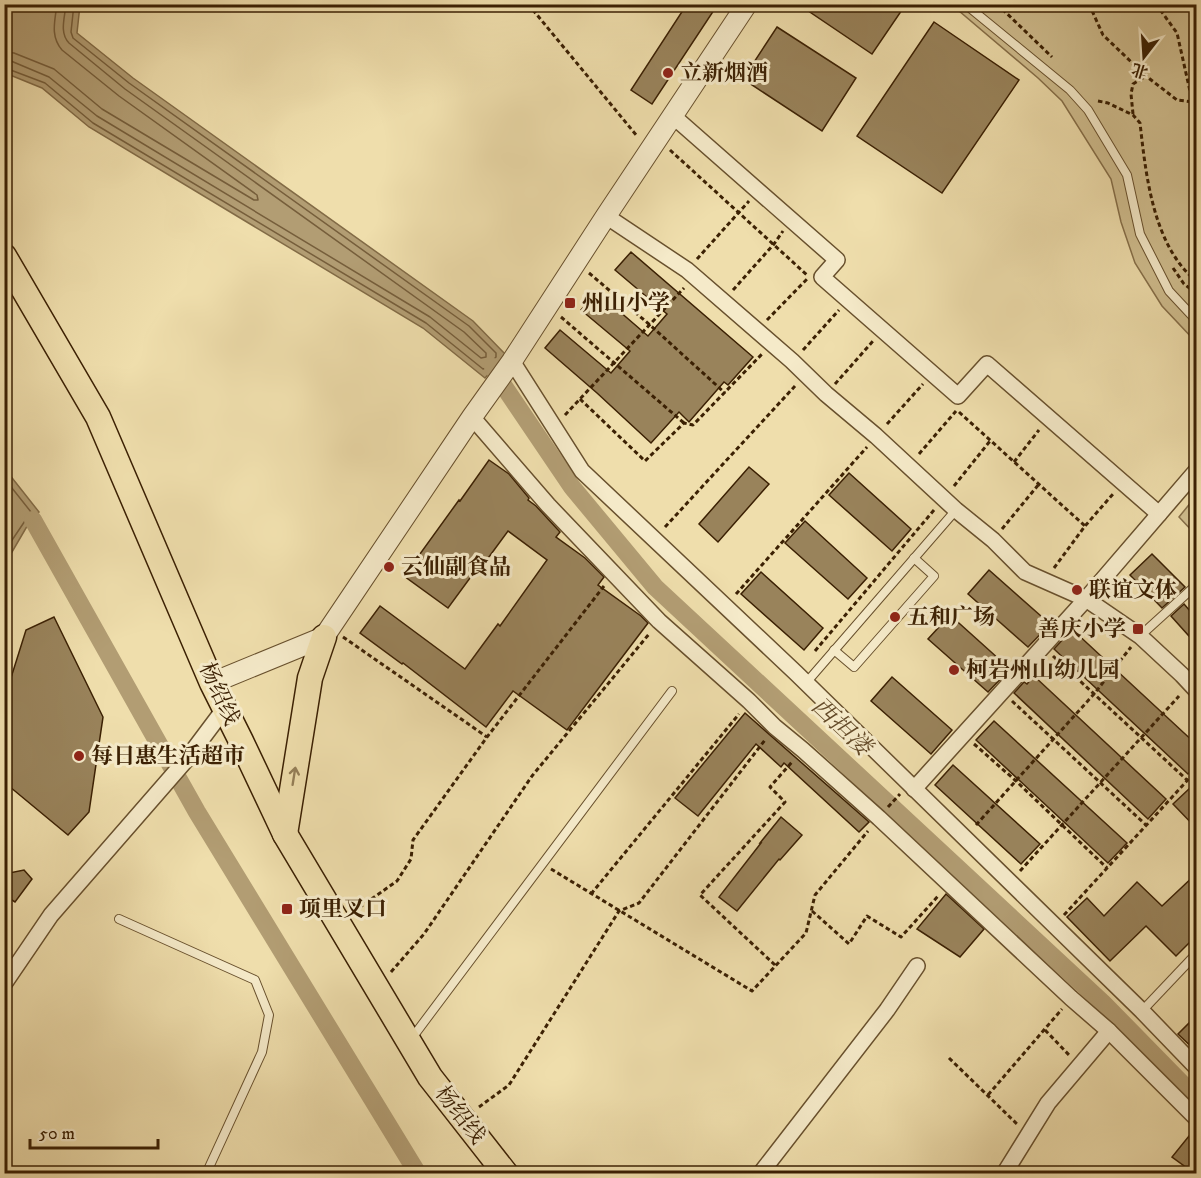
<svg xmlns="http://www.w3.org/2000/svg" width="1201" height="1178" font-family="'IM FELL DW Pica','Noto Serif SC',serif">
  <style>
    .green { fill: #d0be8f; stroke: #866f49; stroke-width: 1.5 }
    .water { fill: #b29d73; stroke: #826b46; stroke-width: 1.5 }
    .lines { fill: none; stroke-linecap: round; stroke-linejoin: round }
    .shore { stroke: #765e3b; stroke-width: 1.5 }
    .canal { stroke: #b29d73; stroke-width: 18 }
    .building { fill: #99835b; stroke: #3b2003; stroke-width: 1.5 }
    .service-casing { stroke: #68502d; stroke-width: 10 }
    .minor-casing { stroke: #68502d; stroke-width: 18 }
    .tertiary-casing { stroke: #68502d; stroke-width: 22 }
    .primary-casing { stroke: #3b2003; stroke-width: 27 }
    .path { stroke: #3b2003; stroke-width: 3; stroke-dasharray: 4.5 3; stroke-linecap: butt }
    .service { stroke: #f5eac9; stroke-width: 8 }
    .minor { stroke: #f5eac9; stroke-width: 15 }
    .tertiary { stroke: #f5eac9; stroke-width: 20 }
    .primary { stroke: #efdeac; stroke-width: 24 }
    .oneway { stroke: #957f58 }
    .poi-dot { fill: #8f2418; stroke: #f5eac9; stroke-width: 2 }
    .labels { text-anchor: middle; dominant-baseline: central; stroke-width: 6; stroke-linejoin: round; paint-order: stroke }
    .poi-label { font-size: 22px; font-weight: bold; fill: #3b2003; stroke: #f5eac9; text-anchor: start }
    .street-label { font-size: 22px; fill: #3b2003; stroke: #f5eac9 }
    .water-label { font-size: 24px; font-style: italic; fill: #654c2a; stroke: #f5eac9 }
  </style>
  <rect width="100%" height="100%" fill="#efdeac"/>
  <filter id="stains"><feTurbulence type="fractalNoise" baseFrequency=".00333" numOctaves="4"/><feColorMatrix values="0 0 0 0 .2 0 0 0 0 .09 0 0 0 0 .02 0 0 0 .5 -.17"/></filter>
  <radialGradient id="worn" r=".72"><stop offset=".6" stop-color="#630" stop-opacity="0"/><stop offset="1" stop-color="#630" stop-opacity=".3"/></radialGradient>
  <g class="green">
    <polygon points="952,5 1196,5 1196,342 1162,306 1135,263 1121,222 1111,179 1062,101 1038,78"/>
    <polygon points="1196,496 1196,535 1179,517"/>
  </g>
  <g class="water">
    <polygon points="4,5 80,5 77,33 133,78 473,321 506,355 485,378 423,328 89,127 42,88 5,73"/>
    <polygon points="4,465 9,474 39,512 26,528 5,564"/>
  </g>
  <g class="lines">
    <g class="shore">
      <path d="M 4,52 L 14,53 L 54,69 L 102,109 L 254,200 L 258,200 L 257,195 L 119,96 L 62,50 C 50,36 55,21 57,4"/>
      <path d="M 4,61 L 11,61 L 49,77 L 97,116 L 430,317 L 481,358 L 486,357 L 486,353 L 464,332 L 125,89 L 69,43 C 59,33 65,17 66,4"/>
      <polyline points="4,68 8,69 45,83 93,123 426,323 483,369 486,368 496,357 496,353 469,326 129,83 73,38 71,32 74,4"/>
      <polyline points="4,478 31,512 4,552"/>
    </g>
    <g class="canal">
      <polyline points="493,367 503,385 572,487 655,587 1103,1003 1196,1098"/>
      <polyline points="33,520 197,812 418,1174"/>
    </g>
  </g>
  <g class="building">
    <polygon points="687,4 718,4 652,104 631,90"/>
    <polygon points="798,4 906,4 872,54"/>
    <polygon points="934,22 1019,80 942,193 857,136"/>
    <polygon points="777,27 856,78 822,131 743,79"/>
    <polygon points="631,252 753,357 728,385 724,382 689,422 679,412 651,443 597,393 545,348 560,330 611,373 630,351 581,310 597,292 648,336 667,314 615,270"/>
    <polygon points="489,460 509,474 529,498 528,500 536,506 560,532 556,537 585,558 604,577 598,585 641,616 648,623 567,730 513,691 486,727 403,663 402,664 360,633 380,606 465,669 498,624 500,626 547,560 508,531 483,565 481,563 448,608 404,576 459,500 460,501"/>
    <polygon points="749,467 769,484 718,542 699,524"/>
    <polygon points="849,473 911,529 892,551 829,495"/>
    <polygon points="805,521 867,578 848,599 785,543"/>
    <polygon points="1152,554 1185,587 1162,608 1130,575"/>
    <polygon points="989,570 1050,624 1028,647 968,594"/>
    <polygon points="761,572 823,628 804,650 741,594"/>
    <polygon points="1184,604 1197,619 1197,645 1171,616"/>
    <polygon points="950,615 1010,669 988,692 928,639"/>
    <polygon points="54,617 103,717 89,812 68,835 4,782 4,700 26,630"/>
    <polygon points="1074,631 1197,745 1197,765 1188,774 1054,649 1065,637 1067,639"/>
    <polygon points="1034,676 1166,799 1148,819 1014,693 1024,682 1027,684"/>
    <polygon points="892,677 952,730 931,754 871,701"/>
    <polygon points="745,713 869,822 859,832 784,763 781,767 756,744 698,816 675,798"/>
    <polygon points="994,721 1127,843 1108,863 976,740"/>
    <polygon points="953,765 1040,844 1021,864 935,785"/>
    <polygon points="1190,788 1197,794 1197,829 1173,804"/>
    <polygon points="781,817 802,835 780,860 779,859 737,911 719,897 761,843 760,843"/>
    <polygon points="24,870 32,879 15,902 4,895 4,874"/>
    <polygon points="1197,873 1197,935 1176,956 1146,926 1110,961 1067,917 1087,898 1104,916 1137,882 1162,906"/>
    <polygon points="946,894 984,929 960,957 917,929"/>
    <polygon points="1197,1015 1197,1052 1178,1034"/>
    <polygon points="1189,1136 1197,1142 1197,1173 1194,1173 1172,1157"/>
  </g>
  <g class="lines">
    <defs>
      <g id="service">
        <polyline points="965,4 1070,90 1088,110 1127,175 1140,234 1169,291 1196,320"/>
        <polyline points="1140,636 1194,587 1196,590"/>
        <polyline points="834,650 854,667 934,576 914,558"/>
        <polyline points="806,683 956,510"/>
        <polyline points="119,919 255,980 269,1015 262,1052 206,1174"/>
        <polyline points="1142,1011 1196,954"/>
        <polyline points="412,1038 672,691"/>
      </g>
      <g id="minor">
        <polyline points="673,116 837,260 822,277 958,396 987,364 1159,514"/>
        <polyline points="606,216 687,270 792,361 826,394 876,436 956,510 993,540 1025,572 1086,599 1140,636 1182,675 1196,690"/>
        <polyline points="512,361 582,471 796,673 1142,1011 1196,1067"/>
        <polyline points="472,417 548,505 659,621 749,701 775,727 803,750 879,818 1071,998 1109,1031 1196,1118"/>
        <polyline points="914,789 1086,599 1196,471"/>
        <polyline points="4,984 51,915 186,760 225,708"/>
        <polyline points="760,1174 887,1010 917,966"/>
        <polyline points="1004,1174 1048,1103 1109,1031"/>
      </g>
      <polyline id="tertiary" points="212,683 324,637 472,417 512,361 606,216 747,4"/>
      <g id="primary">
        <polyline points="4,256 98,417 212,683 241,741 285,834 430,1077 506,1174"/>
        <polyline points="285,834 310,678 324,637"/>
      </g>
    </defs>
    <use href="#service" class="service-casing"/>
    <use href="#minor" class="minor-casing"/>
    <use href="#tertiary" class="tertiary-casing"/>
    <use href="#primary" class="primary-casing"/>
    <g class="path">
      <polyline points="528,4 637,136"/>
      <polyline points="997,4 1052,57"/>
      <polyline points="1089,4 1103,35 1146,76 1177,100 1193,102"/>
      <polyline points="1156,4 1177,33 1196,118"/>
      <path d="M 1098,101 L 1108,103 L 1133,115 L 1140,123 C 1146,176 1153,245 1196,281"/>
      <polyline points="1133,114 1131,94 1133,84 1146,76"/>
      <polyline points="670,150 807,275"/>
      <polyline points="697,259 749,201"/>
      <polyline points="1173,268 1184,284 1196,293"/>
      <polyline points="589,273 650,325 725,393"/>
      <polyline points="733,290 774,244 783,231"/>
      <polyline points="561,317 684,423"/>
      <polyline points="767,320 808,278"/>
      <polyline points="803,350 839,310"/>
      <polyline points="835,384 873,341"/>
      <polyline points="580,399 645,461 684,423 693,425 762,354"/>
      <polyline points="959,412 1085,526"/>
      <polyline points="565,415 684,288"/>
      <polyline points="887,424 923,384"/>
      <polyline points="919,454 956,411"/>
      <polyline points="1014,462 1039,430"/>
      <polyline points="954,486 990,441"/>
      <polyline points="665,527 795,386"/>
      <polyline points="1002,529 1039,484"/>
      <polyline points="1054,568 1085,526 1113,494"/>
      <polyline points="736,594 867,447"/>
      <polyline points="343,637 487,737"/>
      <polyline points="815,651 934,510"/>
      <polyline points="1053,656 1187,780"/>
      <polyline points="1012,701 1146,825"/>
      <polyline points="974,744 1016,781 1107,868"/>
      <polyline points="888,807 900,794"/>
      <polyline points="976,825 1094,694 1131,647"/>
      <polyline points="551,869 752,991 806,933 815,895 868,831"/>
      <polyline points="1020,871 1179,696"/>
      <polyline points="591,894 739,714"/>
      <polyline points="812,911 849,944 867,916 901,937 939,895"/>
      <polyline points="353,912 397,881 411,859 413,840 487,737 604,586"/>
      <polyline points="1064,915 1196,771"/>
      <polyline points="775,965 700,895 785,802 770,787 792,762"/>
      <polyline points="391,972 424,934 532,776 649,634"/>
      <polyline points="1045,1030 1069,1055"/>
      <polyline points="949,1058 1017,1124"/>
      <polyline points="988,1095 1062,1009"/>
      <polyline points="479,1107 509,1085 619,911 639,903 765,740"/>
    </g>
    <use href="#service" class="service"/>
    <use href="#minor" class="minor"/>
    <use href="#tertiary" class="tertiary"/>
    <use href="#primary" class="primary"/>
  </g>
  <defs><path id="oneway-shaft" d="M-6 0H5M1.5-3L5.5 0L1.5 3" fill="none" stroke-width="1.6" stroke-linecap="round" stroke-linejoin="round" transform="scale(1.5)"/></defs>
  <use class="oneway" href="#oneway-shaft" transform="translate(294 776) rotate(-81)"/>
  <g class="poi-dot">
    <circle cx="668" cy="73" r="6"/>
    <rect x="564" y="297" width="12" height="12" rx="3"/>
    <circle cx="389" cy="567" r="6"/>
    <circle cx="1077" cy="590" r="6"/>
    <circle cx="895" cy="617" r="6"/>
    <rect x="1132" y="623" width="12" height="12" rx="3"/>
    <circle cx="954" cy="670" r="6"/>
    <circle cx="79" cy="756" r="6"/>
    <rect x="281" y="903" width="12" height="12" rx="3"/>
  </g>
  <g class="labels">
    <g class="poi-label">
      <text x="680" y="73">立新烟酒</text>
      <text x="582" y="303">州山小学</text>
      <text x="401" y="567">云仙副食品</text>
      <text x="1089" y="590">联谊文体</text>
      <text x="907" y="617">五和广场</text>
      <text x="1126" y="629" text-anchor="end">善庆小学</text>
      <text x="966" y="670">柯岩州山幼儿园</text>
      <text x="91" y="756">每日惠生活超市</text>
      <text x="299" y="909">项里叉口</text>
    </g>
    <g class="street-label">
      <text transform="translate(219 694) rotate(65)">杨绍线</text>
      <text transform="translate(460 1115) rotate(52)">杨绍线</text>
    </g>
    <g class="water-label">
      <text transform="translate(841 727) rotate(43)">西担溇</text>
    </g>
  </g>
  <rect width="1201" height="1178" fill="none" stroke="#efdeac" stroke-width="24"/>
  <rect x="6" y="6" width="1189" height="1166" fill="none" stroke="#3b2003" stroke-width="3"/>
  <rect x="12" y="12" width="1177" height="1154" fill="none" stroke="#3b2003" stroke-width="1.5"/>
  <g transform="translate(1144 57) rotate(197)" stroke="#f5eac9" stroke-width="4.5" paint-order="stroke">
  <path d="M0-4.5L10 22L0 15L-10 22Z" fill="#3b2003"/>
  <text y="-9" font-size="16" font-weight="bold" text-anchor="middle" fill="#3b2003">北</text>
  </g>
  <path d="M30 1139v9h128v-9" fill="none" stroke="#3b2003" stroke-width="3"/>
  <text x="39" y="1139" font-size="18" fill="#3b2003" stroke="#f5eac9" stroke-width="4.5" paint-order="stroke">50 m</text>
  <rect width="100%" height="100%" filter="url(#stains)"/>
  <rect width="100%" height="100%" fill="url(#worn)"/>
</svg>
